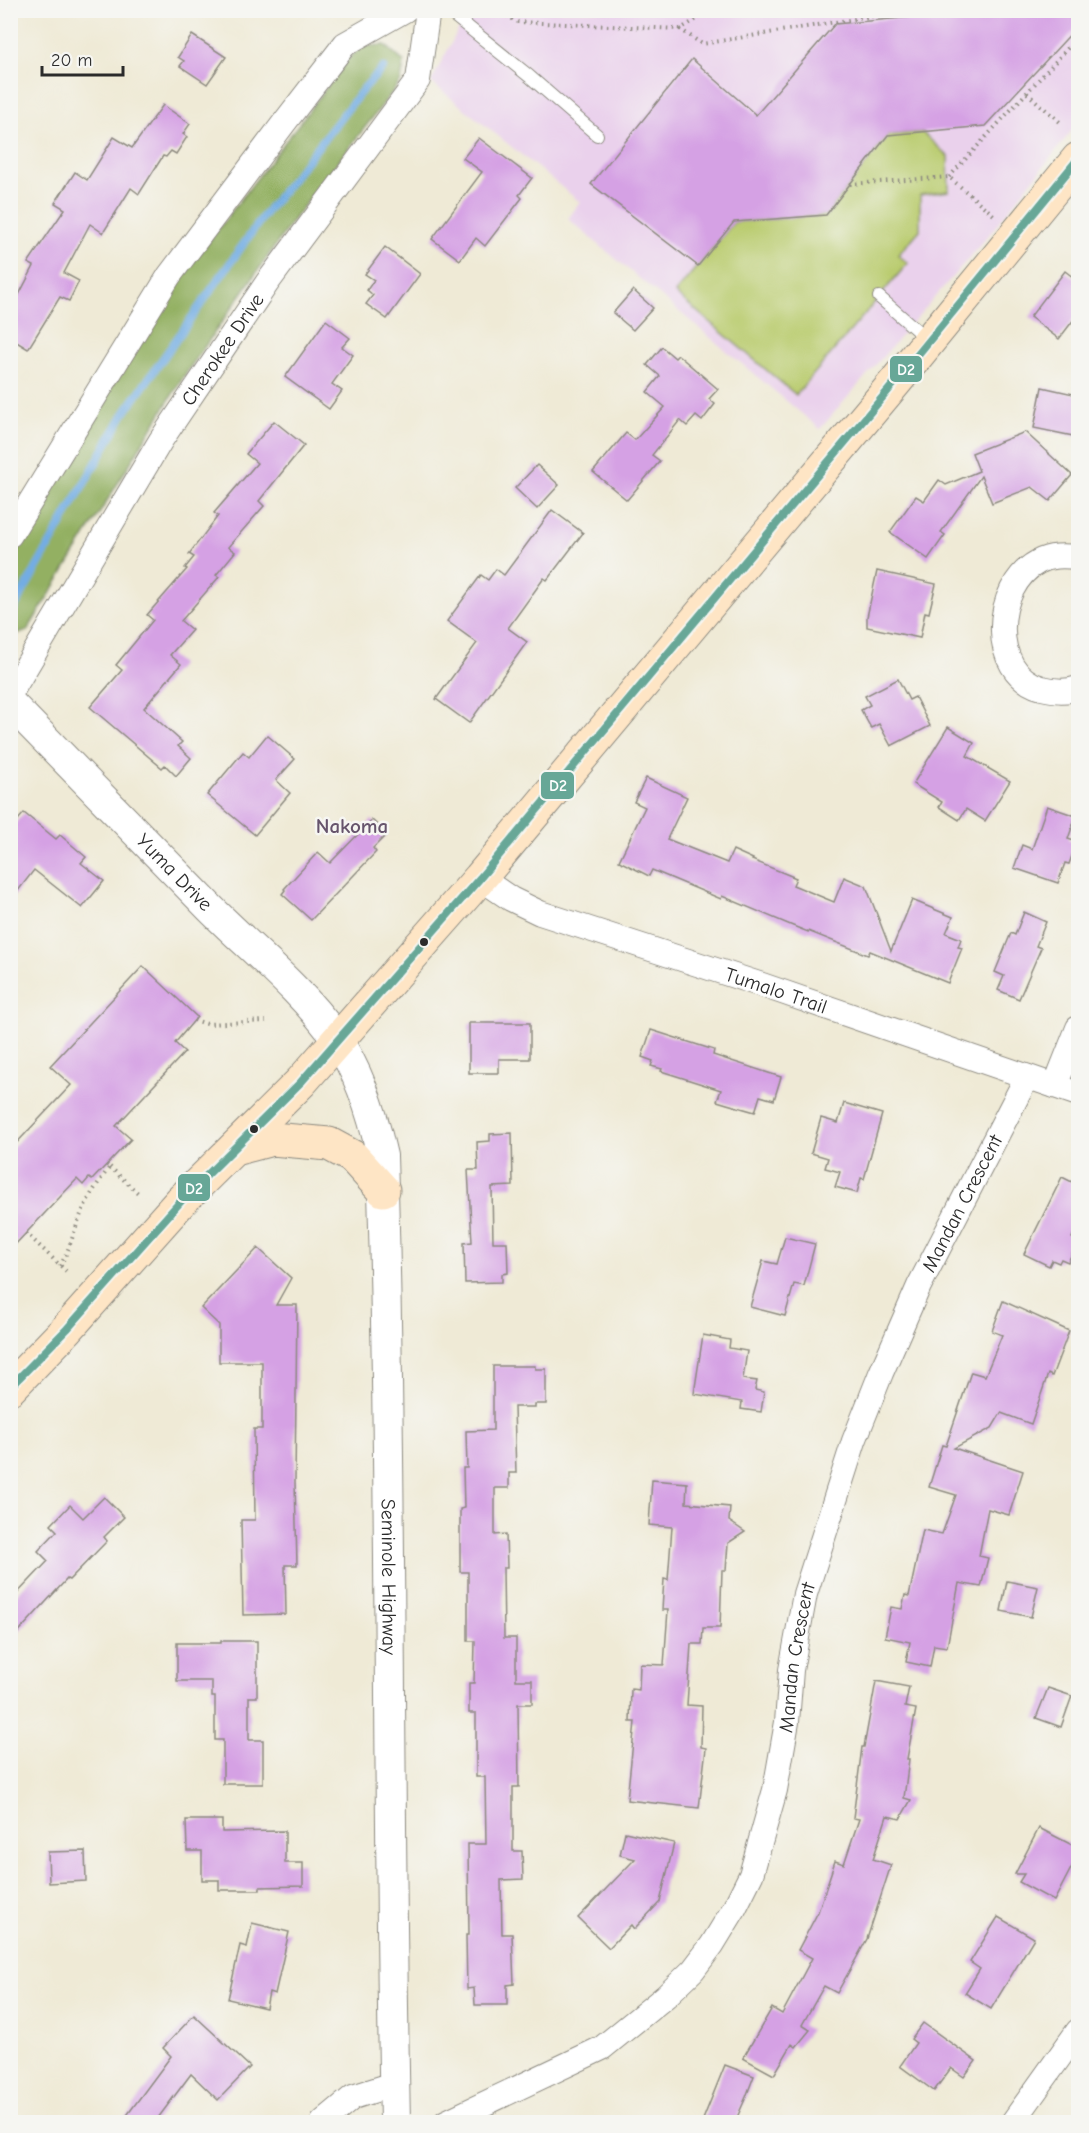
<svg xmlns="http://www.w3.org/2000/svg" width="1089" height="2133" font-family="'Comic Neue',sans-serif">
  <style>
    .built { fill: #ead1ec }
    .green { fill: #bacc70; stroke: #727c4e; stroke-width: 1.5 }
    .forest { fill: #93b062; stroke: #5f6e46; stroke-width: 1.5 }
    .lines { fill: none; stroke-linecap: round; stroke-linejoin: round }
    .stream { stroke: #73ade3; stroke-width: 8 }
    .building { fill: #d5a1e4 }
    .service-casing { stroke: #8d8a80; stroke-width: 14 }
    .minor-casing { stroke: #8d8a80; stroke-width: 26 }
    .tertiary-casing { stroke: #8d8a80; stroke-width: 32 }
    .secondary-casing { stroke: #8d8a80; stroke-width: 35 }
    .path { stroke: #8d8a80; stroke-width: 4; stroke-dasharray: 1.5 4.5; stroke-linecap: butt }
    .service { stroke: #fff; stroke-width: 12 }
    .minor { stroke: #fff; stroke-width: 24 }
    .tertiary { stroke: #fff; stroke-width: 30 }
    .secondary { stroke: #fee5c5; stroke-width: 33 }
    .bus-1-casing { stroke: #f6f6f2; stroke-width: 12 }
    .bus-1 { stroke: #67a797; stroke-width: 8 }
    .bus-dot { fill: #2b2b2b; stroke: #f6f6f2; stroke-width: 2 }
    .labels { text-anchor: middle; dominant-baseline: central; stroke-width: 5; stroke-linejoin: round; paint-order: stroke }
    .street-label { font-size: 20px; fill: #2b2b2b; stroke: #f6f6f2 }
    .neighbourhood-label { font-size: 21px; font-weight: bold; fill: #66546c; stroke: #f6f6f2 }
    .line-badge { stroke: #f6f6f2; stroke-width: 2 }
    .badge-label { font-size: 16px; text-anchor: middle; font-weight: bold; fill: #fff }
  </style>
  <rect width="100%" height="100%" fill="#f6f6f2"/>
  <filter id="ink" filterUnits="userSpaceOnUse"><feTurbulence type="fractalNoise" baseFrequency=".0167" numOctaves="2"/><feDisplacementMap in="SourceGraphic" scale="12" xChannelSelector="R" yChannelSelector="G"/><feConvolveMatrix kernelMatrix="1 2 1 2 8 2 1 2 1" color-interpolation-filters="sRGB"/></filter>
  <filter id="wash" filterUnits="userSpaceOnUse"><feTurbulence type="fractalNoise" baseFrequency=".008" numOctaves="4" result="noise"/><feDisplacementMap in="SourceGraphic" scale="24" xChannelSelector="R" yChannelSelector="G"/><feGaussianBlur stdDeviation="1.35" result="paint"/><feColorMatrix in="noise" values="0 0 0 0 0 0 0 0 0 0 0 0 0 0 0 0 0 1.4 0 .05"/><feComposite in="paint" operator="in"/></filter>
  <g filter="url(#wash)">
    <rect width="100%" height="100%" fill="#efead6"/>
    <polygon class="built" points="468,11 1078,11 1078,123 988,236 820,429 568,219 580,202 431,82"/>
    <polygon class="green" points="922,132 948,156 949,191 920,195 920,230 898,255 908,263 796,395 675,293 734,222 826,215 888,135"/>
    <polygon class="forest" points="385,45 404,62 401,81 296,216 182,379 27,631 11,635 11,554 136,346 190,266 350,57 364,46"/>
    <g class="lines">
      <polyline class="stream" points="10,615 123,415 264,215 364,88 383,68"/>
    </g>
    <g id="blocks">
      <g class="building">
        <polygon points="992,10 1078,10 1078,26 985,126 888,135 826,215 734,222 698,266 591,184 692,59 756,115 835,24"/>
        <polygon points="192,35 226,57 207,84 180,66 184,61 178,57"/>
        <polygon points="163,105 190,124 183,134 187,137 176,154 171,151 166,157 163,156 139,194 131,188 103,233 90,224 64,273 79,281 69,301 60,297 28,349 10,338 10,312 34,266 28,263 65,209 55,203 75,172 87,180 114,137 132,148"/>
        <polygon points="479,138 532,178 519,195 522,198 485,246 476,238 460,260 432,239 482,172 463,158"/>
        <polygon points="385,247 420,274 387,319 366,304 373,295 367,290 374,280 365,274"/>
        <polygon points="1065,271 1078,281 1078,314 1059,339 1030,317"/>
        <polygon points="633,290 653,308 633,330 613,313"/>
        <polygon points="326,320 350,338 342,347 353,355 332,384 342,391 329,409 285,377"/>
        <polygon points="662,347 675,358 678,355 718,389 709,399 715,404 702,421 696,416 687,426 680,420 652,455 660,461 627,500 593,472 626,433 635,440 665,407 647,392 660,376 647,365"/>
        <polygon points="1042,387 1078,395 1078,437 1034,428"/>
        <polygon points="274,421 304,445 259,501 264,506 228,547 235,552 216,575 219,577 181,621 192,630 170,655 181,664 144,708 182,742 178,746 191,758 176,776 165,765 162,768 90,707 122,670 116,665 153,620 147,615 187,569 185,568 194,557 189,554 218,516 214,513 257,463 246,454"/>
        <polygon points="1025,432 1072,475 1050,501 1032,487 992,503 981,476 941,532 945,535 928,559 890,532 916,496 924,501 939,480 946,485 979,471 972,453"/>
        <polygon points="537,465 559,485 537,509 515,488"/>
        <polygon points="552,510 583,533 547,580 544,578 508,628 527,642 469,723 436,699 477,643 447,621 481,575 488,580 496,569 504,575"/>
        <polygon points="877,571 936,584 929,613 925,612 920,638 867,627 867,617"/>
        <polygon points="898,679 909,700 915,697 930,726 891,746 879,724 871,728 861,710 870,705 865,696"/>
        <polygon points="948,727 974,743 967,756 1010,781 985,821 966,809 959,820 939,807 942,802 913,784"/>
        <polygon points="267,735 295,759 276,780 290,793 255,835 207,795 243,752 249,757"/>
        <polygon points="646,778 687,797 667,839 727,863 733,850 753,859 752,860 796,878 793,885 834,902 844,877 866,886 891,951 912,900 953,917 946,933 961,939 958,947 962,948 948,983 870,951 868,955 808,931 808,932 793,926 722,896 721,899 652,870 649,876 619,861 645,807 634,802"/>
        <polygon points="1047,806 1076,816 1068,839 1077,842 1069,864 1065,863 1058,883 1014,868 1022,845 1032,849"/>
        <polygon points="24,813 56,839 60,835 86,857 81,863 104,881 82,908 34,870 10,901 10,829"/>
        <polygon points="372,820 387,834 373,848 376,852 311,920 282,894 285,890 284,889 318,852 330,863"/>
        <polygon points="1024,912 1046,922 1036,946 1041,948 1019,999 998,990 1004,976 995,972 1011,933 1015,935"/>
        <polygon points="143,966 197,1017 175,1043 185,1052 116,1126 131,1139 92,1180 89,1178 83,1185 77,1179 10,1250 10,1150 71,1085 50,1066"/>
        <polygon points="469,1023 530,1023 530,1059 499,1059 499,1073 469,1073"/>
        <polygon points="651,1030 714,1050 713,1055 781,1077 774,1100 760,1096 755,1112 727,1104 717,1101 721,1090 661,1071 662,1069 651,1066 653,1061 642,1057"/>
        <polygon points="844,1103 882,1114 864,1179 861,1178 857,1193 835,1187 840,1172 825,1168 828,1158 811,1153 821,1118 838,1123"/>
        <polygon points="512,1133 513,1186 492,1187 493,1242 507,1242 508,1273 502,1274 502,1282 465,1283 464,1243 472,1242 468,1170 478,1170 477,1142 490,1141 490,1134"/>
        <polygon points="1062,1177 1078,1185 1078,1224 1072,1238 1078,1241 1068,1262 1061,1259 1059,1263 1052,1260 1049,1266 1024,1254"/>
        <polygon points="785,1237 815,1244 804,1286 794,1284 785,1316 750,1307 763,1261 777,1264"/>
        <polygon points="258,1248 291,1278 276,1305 297,1305 295,1482 297,1565 285,1565 286,1614 243,1615 241,1520 255,1520 254,1429 262,1429 262,1362 219,1362 219,1325 201,1308"/>
        <polygon points="1003,1301 1069,1331 1052,1376 1048,1374 1031,1424 1001,1413 992,1428 954,1448 1023,1471 1009,1515 988,1509 979,1556 988,1558 981,1587 959,1583 947,1647 934,1645 930,1667 906,1662 910,1642 885,1637 891,1607 902,1609 905,1595 909,1596 923,1530 942,1534 956,1495 929,1487 942,1445 946,1446 971,1372 985,1376 1002,1335 992,1331"/>
        <polygon points="703,1335 730,1340 729,1348 747,1351 743,1379 757,1381 755,1390 764,1392 761,1412 741,1409 742,1402 694,1394"/>
        <polygon points="493,1366 535,1366 535,1369 546,1369 546,1404 535,1404 535,1407 514,1407 516,1473 509,1473 509,1488 495,1488 495,1535 506,1534 507,1568 503,1568 504,1638 516,1638 516,1680 532,1680 532,1704 518,1704 519,1787 513,1787 513,1851 522,1851 523,1879 501,1880 502,1934 512,1934 514,1984 507,1985 507,2005 475,2005 474,1988 467,1989 466,1935 469,1935 468,1844 486,1844 485,1777 476,1777 476,1713 469,1713 469,1683 474,1683 475,1641 468,1641 468,1572 460,1572 460,1509 464,1508 463,1468 467,1468 466,1431 493,1430"/>
        <polygon points="652,1480 687,1483 686,1503 730,1507 729,1521 745,1532 728,1543 726,1570 722,1570 720,1628 703,1628 702,1644 691,1644 687,1705 702,1706 701,1747 706,1748 699,1808 627,1800 635,1722 630,1722 631,1689 639,1690 640,1664 664,1665 668,1610 662,1610 664,1579 668,1580 672,1527 649,1525"/>
        <polygon points="104,1497 124,1517 104,1537 107,1541 69,1580 67,1579 10,1641 10,1601 48,1561 38,1551 57,1531 51,1525 70,1505 83,1518"/>
        <polygon points="1007,1581 1038,1587 1031,1617 1001,1611"/>
        <polygon points="221,1641 257,1641 257,1697 249,1697 249,1740 263,1740 263,1784 223,1784 223,1740 215,1740 215,1697 212,1697 212,1681 177,1681 177,1643 221,1643"/>
        <polygon points="876,1681 909,1687 905,1707 916,1709 907,1759 909,1759 904,1798 911,1800 900,1819 887,1816 873,1859 891,1865 867,1939 837,1993 824,1986 802,2025 810,2030 796,2047 792,2044 774,2075 743,2058 772,2008 782,2014 812,1958 798,1950 818,1912 835,1861 844,1864 859,1819 853,1818 862,1747 864,1747"/>
        <polygon points="1048,1688 1072,1696 1061,1727 1036,1718"/>
        <polygon points="186,1820 222,1820 222,1832 285,1831 285,1863 303,1863 303,1886 260,1887 260,1890 219,1890 219,1880 202,1880 202,1851 187,1851"/>
        <polygon points="1039,1828 1078,1848 1078,1855 1054,1901 1019,1882 1024,1874 1015,1874"/>
        <polygon points="625,1832 674,1843 660,1902 634,1929 631,1925 609,1948 578,1918 635,1859 620,1855"/>
        <polygon points="85,1851 86,1881 49,1883 48,1852"/>
        <polygon points="998,1917 1034,1938 991,2009 965,1993 980,1969 970,1962"/>
        <polygon points="252,1923 289,1932 275,1994 269,1992 266,2008 228,1999 240,1945 247,1947"/>
        <polygon points="194,2015 250,2067 218,2100 191,2074 155,2122 122,2122 171,2056 163,2048"/>
        <polygon points="923,2023 976,2061 964,2077 951,2068 934,2091 900,2066 916,2043 911,2039"/>
        <polygon points="725,2065 754,2076 746,2097 735,2122 702,2122"/>
      </g>
    </g>
  </g>
  <g filter="url(#ink)">
    <use href="#blocks" fill-opacity="0" stroke="#8d8a80" stroke-width="1.5"/>
    <g class="lines">
      <defs>
        <g id="service">
          <polyline points="447,10 529,76 597,135"/>
          <polyline points="879,297 928,340"/>
        </g>
        <g id="minor">
          <polyline points="10,535 169,276 284,123 345,44 405,10"/>
          <path d="M 1078,557 C 1064,556 1051,555 1038,562 C 993,586 988,673 1042,688 C 1054,691 1067,692 1078,688"/>
          <path id="s1" d="M 10,694 L 161,440 L 267,283 L 418,80 L 428,10"/>
          <path id="s2" d="M 480,878 L 511,899 L 540,913 L 762,985 L 1078,1094"/>
          <polyline points="1055,1086 1078,1028"/>
          <polyline points="323,2122 353,2097 394,2084"/>
          <path id="s3" d="M 446,2122 L 602,2048 L 666,1996 L 693,1970 L 712,1945 L 734,1909 L 751,1875 L 775,1790 L 787,1722 L 791,1670 L 805,1594 L 854,1441 L 881,1373 L 919,1286 L 1027,1077"/>
          <polyline points="1013,2122 1078,2031"/>
        </g>
        <g id="tertiary">
          <path id="s4" d="M 10,703 C 77,771 143,840 210,908 C 252,950 301,989 336,1038 C 360,1073 373,1115 382,1156 C 392,1478 388,1800 395,2122"/>
        </g>
        <g id="secondary">
          <polyline points="234,1149 272,1139 329,1144 353,1157 383,1190"/>
          <polyline points="10,1388 67,1329 181,1201 301,1082 480,878 897,380 1078,159"/>
        </g>
      </defs>
      <use href="#service" class="service-casing"/>
      <use href="#minor" class="minor-casing"/>
      <use href="#tertiary" class="tertiary-casing"/>
      <use href="#secondary" class="secondary-casing"/>
      <g class="path">
        <polyline points="496,10 518,22 680,29 713,10"/>
        <polyline points="680,29 702,44 909,10"/>
        <polyline points="1027,93 1062,124"/>
        <polyline points="949,177 1078,37"/>
        <polyline points="850,184 949,177 995,216"/>
        <polyline points="194,1020 207,1024 266,1021"/>
        <polyline points="110,1167 139,1194"/>
        <polyline points="26,1233 66,1271"/>
        <path d="M 60,1266 C 70,1249 74,1230 82,1212 C 89,1196 99,1181 110,1167 L 107,1165"/>
      </g>
      <use href="#service" class="service"/>
      <use href="#minor" class="minor"/>
      <use href="#tertiary" class="tertiary"/>
      <use href="#secondary" class="secondary"/>
      <defs>
        <polyline id="bus-1" points="10,1387 67,1329 181,1201 301,1082 480,878 897,380 1078,159"/>
      </defs>
      <use href="#bus-1" class="bus-1-casing"/>
      <use href="#bus-1" class="bus-1"/>
    </g>
  </g>
  <g class="bus-dot">
    <circle cx="424" cy="942" r="5"/>
    <circle cx="254" cy="1129" r="5"/>
  </g>
  <g class="labels">
    <g class="street-label">
      <text stroke="none"><textPath href="#s1" startOffset="405">Cherokee Drive</textPath></text>
      <text stroke="none"><textPath href="#s4" startOffset="236">Yuma Drive</textPath></text>
      <text stroke="none"><textPath href="#s2" startOffset="318">Tumalo Trail</textPath></text>
      <text stroke="none"><textPath href="#s3" startOffset="1113">Mandan Crescent</textPath></text>
      <text stroke="none"><textPath href="#s4" startOffset="1016">Seminole Highway</textPath></text>
      <text stroke="none"><textPath href="#s3" startOffset="627">Mandan Crescent</textPath></text>
    </g>
    <g class="neighbourhood-label">
      <text x="352" y="826">Nakoma</text>
    </g>
  </g>
  <g class="line-badge">
    <rect x="889" y="355" width="34" height="28" rx="6" fill="#67a797"/>
    <rect x="540" y="771" width="35" height="29" rx="6" fill="#67a797"/>
    <rect x="177" y="1173" width="34" height="29" rx="6" fill="#67a797"/>
  </g>
  <g class="badge-label">
    <text x="906" y="375">D2</text>
    <text x="558" y="791">D2</text>
    <text x="194" y="1194">D2</text>
  </g>
  <rect width="1089" height="2133" fill="none" stroke="#f6f6f2" stroke-width="36"/>
  <path d="M42 66v9h81v-9" fill="none" stroke="#2b2b2b" stroke-width="3"/>
  <text x="51" y="66" font-size="18" fill="#2b2b2b" stroke="#f6f6f2" stroke-width="4.5" paint-order="stroke">20 m</text>
</svg>
